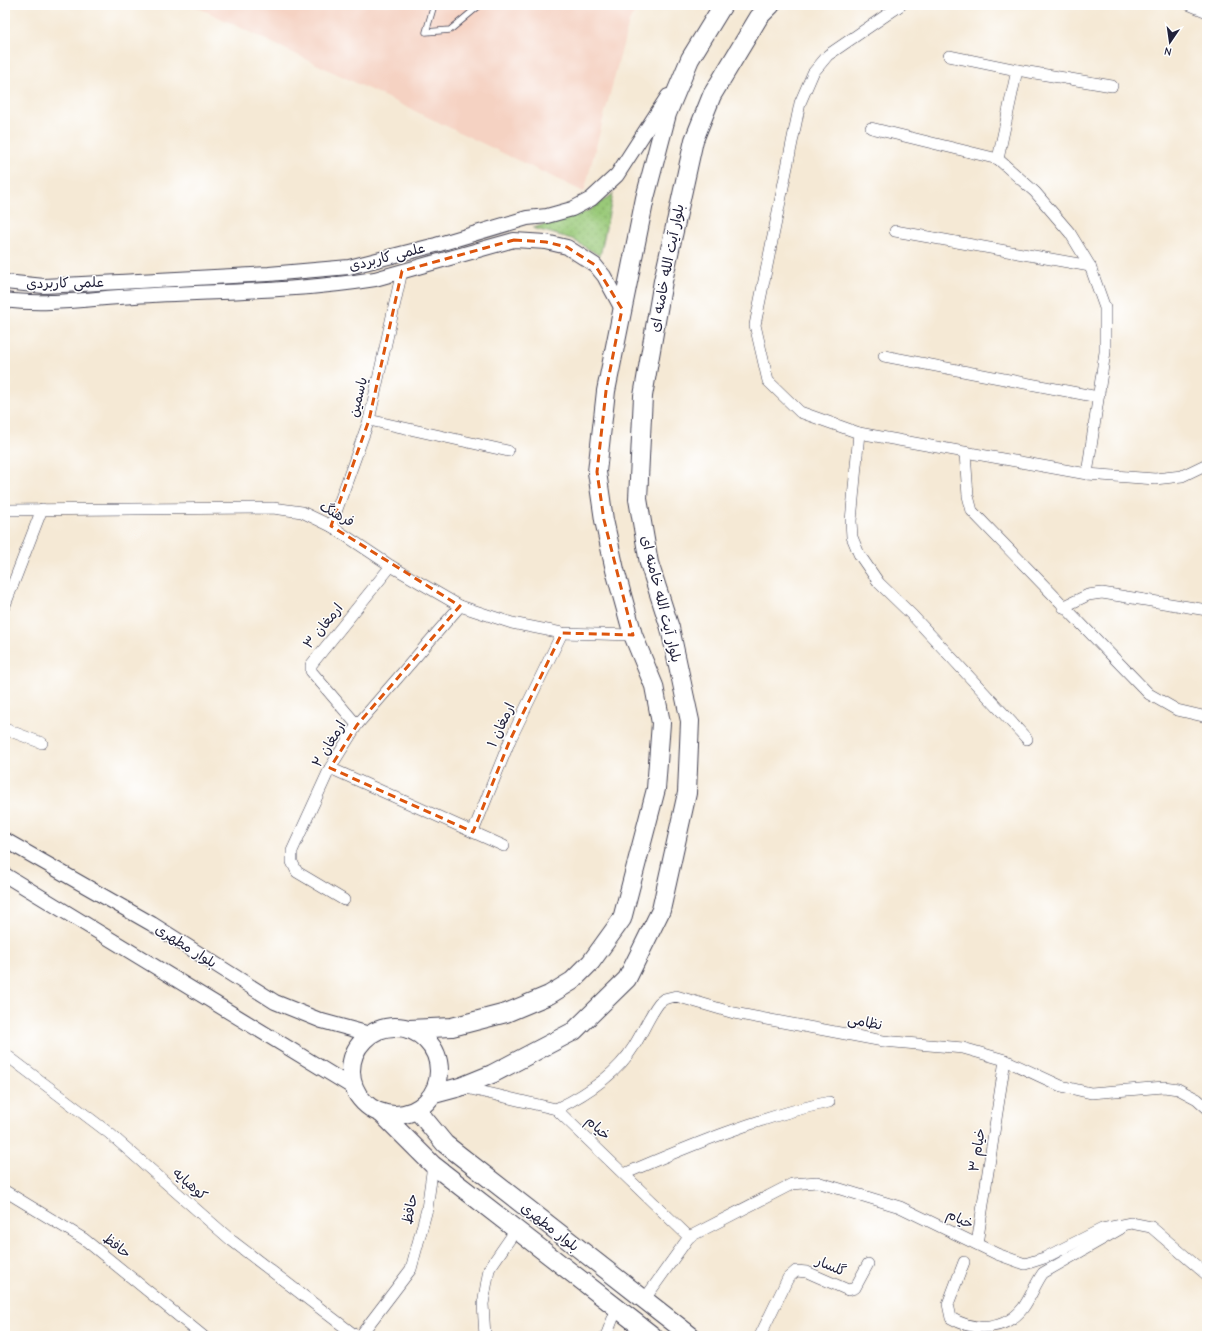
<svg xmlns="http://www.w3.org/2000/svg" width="1212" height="1341" font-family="'Comic Neue','Playpen Sans Arabic',sans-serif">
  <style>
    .built { fill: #f5d2c2 }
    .green { fill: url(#green-dots); stroke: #5e765a }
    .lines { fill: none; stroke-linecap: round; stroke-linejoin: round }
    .service-casing { stroke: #424052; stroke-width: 7 }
    .minor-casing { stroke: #424052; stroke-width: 12 }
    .tertiary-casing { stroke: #424052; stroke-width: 16 }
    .primary-casing { stroke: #424052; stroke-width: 20 }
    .service { stroke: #fff; stroke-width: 5.5 }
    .minor { stroke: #fff; stroke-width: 11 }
    .tertiary { stroke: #fff; stroke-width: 14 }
    .primary { stroke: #fff; stroke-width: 18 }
    .marked { fill: none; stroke: #de560e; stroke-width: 3; stroke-dasharray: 8 5; stroke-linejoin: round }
    .labels { text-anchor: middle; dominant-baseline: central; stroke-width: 3; stroke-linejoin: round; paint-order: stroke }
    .street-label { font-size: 14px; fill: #22223b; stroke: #fff }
  </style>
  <defs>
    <pattern id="green-dots" width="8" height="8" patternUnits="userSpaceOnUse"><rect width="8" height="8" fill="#99c978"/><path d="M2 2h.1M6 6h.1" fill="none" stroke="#84ac69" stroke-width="1.8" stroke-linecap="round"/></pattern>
  </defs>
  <rect width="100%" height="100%" fill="#fff"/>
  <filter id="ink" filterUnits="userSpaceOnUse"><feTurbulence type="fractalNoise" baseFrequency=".025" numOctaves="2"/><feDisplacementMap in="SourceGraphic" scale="8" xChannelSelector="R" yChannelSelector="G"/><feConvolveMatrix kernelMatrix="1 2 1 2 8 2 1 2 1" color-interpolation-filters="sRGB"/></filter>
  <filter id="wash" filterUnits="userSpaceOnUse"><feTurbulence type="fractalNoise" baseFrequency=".012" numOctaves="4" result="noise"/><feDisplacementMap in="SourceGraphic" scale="16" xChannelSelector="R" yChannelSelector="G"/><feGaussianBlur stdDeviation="0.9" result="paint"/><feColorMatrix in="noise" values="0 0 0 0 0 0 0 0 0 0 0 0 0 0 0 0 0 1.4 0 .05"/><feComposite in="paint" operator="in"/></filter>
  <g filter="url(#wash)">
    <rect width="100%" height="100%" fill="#f5e9d5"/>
    <polygon class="built" points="193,5 638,5 629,22 584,192"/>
    <polygon class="green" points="613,194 600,256 572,239 533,228 588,211"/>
  </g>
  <g filter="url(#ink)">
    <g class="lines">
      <defs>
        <polyline id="service" points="434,5 426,32 450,30 480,5"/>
        <g id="minor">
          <polyline points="901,5 828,55 813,73 800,103 755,325 768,381 800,412 859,433 1087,474 1155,479 1182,476 1207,464"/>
          <polyline points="1190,5 1207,12"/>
          <polyline points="949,56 1017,70 1112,86"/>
          <polyline points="871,128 998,159 1035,192 1070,233 1090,266 1105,308 1105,352 1087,474"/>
          <polyline points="998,159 1017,70"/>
          <polyline points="895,231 1090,266"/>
          <polyline points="884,356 1098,397"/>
          <polyline points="369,420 508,451"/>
          <polyline points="859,433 851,521 852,537 859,554 879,583 912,615 1027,739"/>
          <polyline points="965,453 968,496 972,511 1149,694 1177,710 1207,717"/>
          <polyline points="5,510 273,508 302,512 331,526 391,566 460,606 512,623 562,633 633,635"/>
          <polyline points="331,526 369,420 402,271"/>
          <polyline points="5,605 42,509"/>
          <polyline points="1063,607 1088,595 1102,593 1207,610"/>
          <polyline points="357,725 311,671 311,665 391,566"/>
          <polyline points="5,729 42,743"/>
          <polyline points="330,768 504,846"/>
          <polyline points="473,832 510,740 562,633"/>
          <polyline points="344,900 297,872 292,862 292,851 330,768 357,725 460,606"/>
          <polyline points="5,1054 109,1133 231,1240 356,1336"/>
          <polyline points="462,1087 556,1109 689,1237 792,1184 817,1182 900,1207 997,1254 1025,1264 1044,1258 1102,1229 1131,1223 1151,1227 1207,1275"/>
          <path d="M 556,1109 C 585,1095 617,1074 634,1046 C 643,1032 649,1016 659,1003 L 664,999 L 676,996 L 734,1013 L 883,1041 L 963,1048 L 1005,1060 L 1061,1086 L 1091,1093 L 1164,1087 L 1178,1089 L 1197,1099 L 1207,1108"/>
          <path d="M 624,1174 C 689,1146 759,1117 829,1102"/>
          <polyline points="5,1191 84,1239 203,1336"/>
          <polyline points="977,1244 1005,1060"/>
          <path d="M 964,1262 L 948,1304 L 951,1318 C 975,1332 1005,1331 1023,1308 C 1031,1297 1035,1284 1043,1273 L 1120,1229"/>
          <polyline points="644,1300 689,1237"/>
          <polyline points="360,1336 411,1269 427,1209 433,1165"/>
          <polyline points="485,1336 483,1304 489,1269 516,1230"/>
          <polyline points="606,1336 617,1308"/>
          <polyline points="760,1336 788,1278 796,1271 807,1272 848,1290 855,1288 868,1264"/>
        </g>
        <g id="tertiary">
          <polyline points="5,282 44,286 269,274 349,267 436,245 527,218 547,216 572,209 591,199 617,175 668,96"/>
          <path d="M 5,300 C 48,306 92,298 135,296 C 215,291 295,292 375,279 L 514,240 L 546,242 L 567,247 L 595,265 L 604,276 L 622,309"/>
          <polyline points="5,840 152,924 275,1002 322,1021 366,1033 373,1033"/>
          <polyline points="5,875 354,1088"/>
        </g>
        <g id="primary">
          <circle cx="395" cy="1071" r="44"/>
          <polyline points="409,1029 452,1027 506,1013 549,995 572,981 591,962 622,919 656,789 661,723 654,686 633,635 615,570 604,520 597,472 606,391 645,198 667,114 690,59 723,5"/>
          <polyline points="434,1094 460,1087 492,1074 574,1031 627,979 661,910 687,793 690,721 670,628 649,563 638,499 643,396 663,281 694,140 712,95 759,17 771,5"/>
          <polyline points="417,1110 445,1144 691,1336"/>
          <polyline points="381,1113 433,1165 653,1336"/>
        </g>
      </defs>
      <use href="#service" class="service-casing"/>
      <use href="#minor" class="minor-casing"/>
      <use href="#tertiary" class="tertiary-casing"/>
      <use href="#primary" class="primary-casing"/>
      <use href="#service" class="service"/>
      <use href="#minor" class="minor"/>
      <use href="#tertiary" class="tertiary"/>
      <use href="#primary" class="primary"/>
    </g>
  </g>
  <path class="marked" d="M 514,240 L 546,242 L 567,247 L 595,265 L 622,309 L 606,391 L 597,472 L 604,520 L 633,635 L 562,633 L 510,740 L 473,832 L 330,768 L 357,725 L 460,606 L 331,526 L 369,420 L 402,271 Z"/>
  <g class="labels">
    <g class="street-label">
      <text transform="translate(387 257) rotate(-14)">علمی کاربردی</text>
      <text transform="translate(667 268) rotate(-79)">بلوار آیت الله خامنه ای</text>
      <text transform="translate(65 283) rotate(-1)">علمی کاربردی</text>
      <text transform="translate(358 397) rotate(-76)">یاسمین</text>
      <text transform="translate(337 514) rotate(29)">فرهنگ</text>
      <text transform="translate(661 599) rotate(76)">بلوار آیت الله خامنه ای</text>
      <text transform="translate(323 626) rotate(-51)">ارمغان ۳</text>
      <text transform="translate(501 725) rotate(-65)">ارمغان ۱</text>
      <text transform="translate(329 744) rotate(-59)">ارمغان ۲</text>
      <text transform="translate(186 946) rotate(32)">بلوار مطهری</text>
      <text transform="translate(865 1022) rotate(11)">نظامی</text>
      <text transform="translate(598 1128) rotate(43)">خیام</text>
      <text transform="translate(977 1150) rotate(-81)">خیام ۳</text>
      <text transform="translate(190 1184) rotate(42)">کوهپایه</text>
      <text transform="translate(410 1209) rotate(-78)">حافظ</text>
      <text transform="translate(960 1219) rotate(26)">خیام</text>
      <text transform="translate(550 1227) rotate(38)">بلوار مطهری</text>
      <text transform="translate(117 1246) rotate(38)">حافظ</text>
      <text transform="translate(831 1266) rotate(23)">گلسار</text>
    </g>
  </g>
  <rect width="1212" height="1341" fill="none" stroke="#fff" stroke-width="20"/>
  <g transform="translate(1170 42) rotate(193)" stroke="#ffffff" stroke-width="3" paint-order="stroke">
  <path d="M0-3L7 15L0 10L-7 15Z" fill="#22223b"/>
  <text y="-6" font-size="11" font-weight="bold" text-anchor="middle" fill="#22223b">N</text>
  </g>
</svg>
